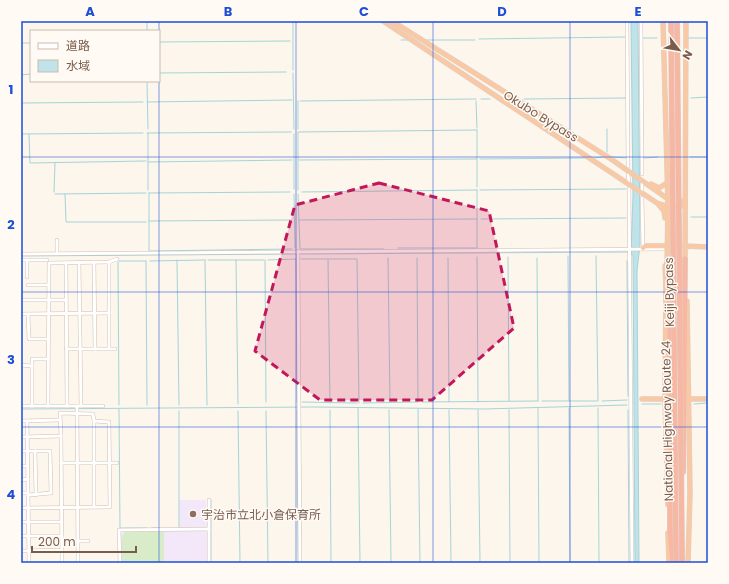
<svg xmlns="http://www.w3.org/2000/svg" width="729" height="584" font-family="Poppins,'Noto Sans JP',sans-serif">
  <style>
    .education { fill: #f3e8fa }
    .green { fill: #d8ecc9 }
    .water { fill: #bfe3e8; stroke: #a5d3da }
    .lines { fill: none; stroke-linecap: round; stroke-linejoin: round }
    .stream { stroke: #a5d3da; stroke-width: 1 }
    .minor-tunnel { stroke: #dcd0c4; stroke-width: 3; stroke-dasharray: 3 1.5; stroke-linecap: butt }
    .minor-casing { stroke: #d1beb0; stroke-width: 4 }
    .trunk-casing { stroke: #dad1cd; stroke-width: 5.5 }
    .motorway-casing { stroke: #dad1cd; stroke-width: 6 }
    .minor { stroke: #fff; stroke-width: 3 }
    .trunk { stroke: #f9c8a4; stroke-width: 4.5 }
    .motorway { stroke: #f7b7a3; stroke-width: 5 }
    .motorway-bridge-casing { stroke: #dad1cd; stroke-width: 6; stroke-linecap: butt }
    .motorway-bridge { stroke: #f7b7a3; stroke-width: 5 }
    .marked { fill: #c2185b; fill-opacity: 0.2; stroke: #c2185b; stroke-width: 3; stroke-dasharray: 8 5; stroke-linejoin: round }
    .grid { fill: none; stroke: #1d4ed8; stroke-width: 1; stroke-opacity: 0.55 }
    .education-dot { fill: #8d6e63; stroke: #fffaf3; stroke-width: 1.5 }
    .labels { text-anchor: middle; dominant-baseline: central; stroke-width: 3; stroke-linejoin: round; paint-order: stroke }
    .street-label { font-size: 12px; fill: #7a5c4d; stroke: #fffaf3 }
    .education-label { font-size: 12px; fill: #785e54; stroke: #fffaf3; text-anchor: start }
    .neatline { fill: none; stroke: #1d4ed8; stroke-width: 1.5 }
    .grid-label { font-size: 13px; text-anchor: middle; font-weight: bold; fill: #1d4ed8 }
  </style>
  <rect width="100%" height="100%" fill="#fdf6ec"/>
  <g class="education">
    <polygon points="179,500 206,500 207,528 180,529"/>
    <polygon points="207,530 207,563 121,563 121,531"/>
  </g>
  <polygon class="green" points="126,531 164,532 164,563 122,563 122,536"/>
  <polygon class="water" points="631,21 638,21 640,245 637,271 639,563 635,563 633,255 631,254 633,195"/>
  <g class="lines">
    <g class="stream">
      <polyline points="293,21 293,70"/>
      <polyline points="147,31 147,21"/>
      <polyline points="643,38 657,38"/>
      <polyline points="687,38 708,38"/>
      <polyline points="479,39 625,37"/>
      <polyline points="401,40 409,40"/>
      <polyline points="426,40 475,40"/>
      <polyline points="159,42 290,41"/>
      <polyline points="21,43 31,43"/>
      <polyline points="159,73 286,72"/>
      <polyline points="293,73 294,129"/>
      <polyline points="21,75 31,74"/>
      <polyline points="147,81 148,129"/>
      <polyline points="691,98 708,97"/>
      <polyline points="481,99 490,99"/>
      <polyline points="524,99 626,98"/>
      <polyline points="298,101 298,129"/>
      <polyline points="300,101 476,99"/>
      <polyline points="476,101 477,128"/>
      <polyline points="147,102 292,100"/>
      <polyline points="21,103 143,102"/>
      <polyline points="607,129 607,152"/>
      <polyline points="477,130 477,187"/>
      <polyline points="147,133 291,132"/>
      <polyline points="148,133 148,190"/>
      <polyline points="21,134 143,133"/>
      <polyline points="29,134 30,163 146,161"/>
      <polyline points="294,134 294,189"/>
      <polyline points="612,157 627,158"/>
      <polyline points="690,157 708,157"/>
      <polyline points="592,158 605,157"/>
      <polyline points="644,158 658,157"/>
      <polyline points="480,159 585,158"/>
      <polyline points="299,160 477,159"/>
      <polyline points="148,162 292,160"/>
      <polyline points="298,190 298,132 477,130"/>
      <polyline points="480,190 626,189"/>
      <polyline points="54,192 55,163"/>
      <polyline points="302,192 477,190"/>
      <polyline points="149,193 149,251 292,249"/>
      <polyline points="149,193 290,192"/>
      <polyline points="55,194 146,193"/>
      <polyline points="65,194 66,222 146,222"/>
      <polyline points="294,194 295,248"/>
      <polyline points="298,194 300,249 384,249"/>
      <polyline points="691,217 708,217"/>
      <polyline points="481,219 626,218"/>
      <polyline points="299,220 477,219"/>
      <polyline points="149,221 291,220"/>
      <polyline points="398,248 477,248 477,190"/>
      <polyline points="300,254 628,252"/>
      <polyline points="21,256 296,254"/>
      <polyline points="568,256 569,401"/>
      <polyline points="596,256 598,401"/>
      <polyline points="477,257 478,402"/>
      <polyline points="508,257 509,401"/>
      <polyline points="388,258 390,402"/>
      <polyline points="417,258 418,402"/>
      <polyline points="448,258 449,402"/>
      <polyline points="537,258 538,401"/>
      <polyline points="296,259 297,402"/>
      <polyline points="301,259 357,259 359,403"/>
      <polyline points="177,260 179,405"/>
      <polyline points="205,260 207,405"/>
      <polyline points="208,260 264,260"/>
      <polyline points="236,260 238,404"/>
      <polyline points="265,260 266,402"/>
      <polyline points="268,260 296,259"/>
      <polyline points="328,260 330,403"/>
      <polyline points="119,261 146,261"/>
      <polyline points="146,261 147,405"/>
      <polyline points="150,261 205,260"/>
      <polyline points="627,261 628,396"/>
      <polyline points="118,262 119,405"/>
      <polyline points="542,401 597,401"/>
      <polyline points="602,401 627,400"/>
      <polyline points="302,402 357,403"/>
      <polyline points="422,402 538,401"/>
      <polyline points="363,403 418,402"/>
      <polyline points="642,404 661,404"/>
      <polyline points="694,404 708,403"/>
      <polyline points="358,408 360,563"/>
      <polyline points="538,408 539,563"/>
      <polyline points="569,408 570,563"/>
      <polyline points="598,408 599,563"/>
      <polyline points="21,409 314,407 484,409 627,405"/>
      <polyline points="119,409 120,528 147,528"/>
      <polyline points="418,409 420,563"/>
      <polyline points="297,410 298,563"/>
      <polyline points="330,410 331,563"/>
      <polyline points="389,410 391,563"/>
      <polyline points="449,410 451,563"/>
      <polyline points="478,410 480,563"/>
      <polyline points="509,410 510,563"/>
      <polyline points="628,410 629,563"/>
      <polyline points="179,411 179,528"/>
      <polyline points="238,411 240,563"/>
      <polyline points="266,411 268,563"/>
      <polyline points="211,500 211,563"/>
      <polyline points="152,528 160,528"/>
    </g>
    <polyline class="minor-tunnel" points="666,249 690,248"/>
    <defs>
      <g id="minor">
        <polyline points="627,21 628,166"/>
        <polyline points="641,21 642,174"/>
        <polyline points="628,175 629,181"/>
        <polyline points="642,184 642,190"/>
        <polyline points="629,189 632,563"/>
        <polyline points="642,198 643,248"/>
        <polyline points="298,251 300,563"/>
        <polyline points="57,253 57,240"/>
        <polyline points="21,254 663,249"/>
        <polyline points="21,260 47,260"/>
        <polyline points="79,262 81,406"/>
        <polyline points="94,262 95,349"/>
        <polyline points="66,263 67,406"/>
        <polyline points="27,277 27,260"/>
        <polyline points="28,285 49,285"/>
        <polyline points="21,300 66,300"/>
        <polyline points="21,314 109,313"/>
        <polyline points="28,314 29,339 48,339"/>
        <polyline points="109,348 109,262"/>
        <polyline points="66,349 115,349"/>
        <polyline points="21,365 32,366"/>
        <polyline points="21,406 103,406"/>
        <polyline points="32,406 32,359 48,359"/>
        <polyline points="48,406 49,263 109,262 117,259"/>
        <polyline points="77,406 78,563"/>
        <polyline points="21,421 60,420"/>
        <polyline points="27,421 29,563"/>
        <polyline points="94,421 94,507"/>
        <polyline points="61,436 62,563"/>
        <polyline points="21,437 61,436 60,413 93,414 94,421 109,422 110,507 21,508"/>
        <polyline points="21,451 50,451 51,493 28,495"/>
        <polyline points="35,451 36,495"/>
        <polyline points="61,463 117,463"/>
        <polyline points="21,466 28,466"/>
        <polyline points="21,480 28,479"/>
        <polyline points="21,493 28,493"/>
        <polyline points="209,500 209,563"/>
        <polyline points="21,522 62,522"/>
        <polyline points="21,536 62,536"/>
        <polyline points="62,541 88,541"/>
        <polyline points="21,551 62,550"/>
        <polyline points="120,563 119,530 209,529"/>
      </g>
      <g id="trunk">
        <path d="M 383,21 L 657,203 C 666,206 673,208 682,206 L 684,200"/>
        <polyline points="392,21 611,159 668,199"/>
        <polyline points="663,21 668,206 667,267"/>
        <polyline points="651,184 659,188 667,183"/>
        <polyline points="658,204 664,211 665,218"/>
        <polyline points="685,246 708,247"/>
        <polyline points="643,248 645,246 667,246"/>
        <polyline points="685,261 686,21"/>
        <polyline points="665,266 666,284"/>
        <polyline points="666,283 665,399 668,505"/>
        <polyline points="687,301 690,493 688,563"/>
        <polyline points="642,399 665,399"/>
        <polyline points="689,399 708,399"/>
        <polyline points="668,533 669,563"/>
      </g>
      <g id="motorway">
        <polyline points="667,264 670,305 670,529 673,563"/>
        <polyline points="683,472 685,259"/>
      </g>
    </defs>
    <use href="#minor" class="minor-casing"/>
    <use href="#trunk" class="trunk-casing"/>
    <use href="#motorway" class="motorway-casing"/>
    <use href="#minor" class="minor"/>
    <use href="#trunk" class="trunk"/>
    <use href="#motorway" class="motorway"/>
    <defs>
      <g id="motorway-bridge">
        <polyline points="671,21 676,563"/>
        <polyline points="677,21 682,563"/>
      </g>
    </defs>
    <use href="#motorway-bridge" class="motorway-bridge-casing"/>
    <use href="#motorway-bridge" class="motorway-bridge"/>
  </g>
  <path class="marked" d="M 379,183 L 489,211 L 514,328 L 432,400 L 320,400 L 255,351 L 295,205 Z"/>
  <path class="grid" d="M 159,21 L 159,31M 296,21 L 296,563M 433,21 L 433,563M 570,21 L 570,563M 159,31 L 159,81M 159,81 L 159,563M 21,157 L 708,157M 21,292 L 708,292M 21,427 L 708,427"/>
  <circle class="education-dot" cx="193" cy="514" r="4"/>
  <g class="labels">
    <g class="street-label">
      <text transform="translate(541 116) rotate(32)">Okubo Bypass</text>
      <text transform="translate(669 292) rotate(-91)">Keiji Bypass</text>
      <text transform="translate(667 421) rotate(-91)">National Highway Route 24</text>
    </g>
    <g class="education-label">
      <text x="201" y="514">宇治市立北小倉保育所</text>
    </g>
  </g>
  <rect width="729" height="584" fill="none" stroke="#fffaf3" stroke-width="44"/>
  <rect x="30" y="30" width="130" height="52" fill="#fffaf3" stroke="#cabbb1"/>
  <rect x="38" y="43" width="20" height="6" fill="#ffffff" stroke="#cabbb1"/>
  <text x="66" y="50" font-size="12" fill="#7a5c4d">道路</text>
  <rect x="38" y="60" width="20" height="12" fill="#bfe3e8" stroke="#cabbb1"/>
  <text x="66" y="70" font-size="12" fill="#7a5c4d">水域</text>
  <g transform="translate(679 50) rotate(121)" stroke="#fffaf3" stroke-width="3" paint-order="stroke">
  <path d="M0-3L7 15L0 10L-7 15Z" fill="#7a5c4d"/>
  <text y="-6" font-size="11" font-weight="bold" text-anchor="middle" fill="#7a5c4d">N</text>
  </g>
  <path d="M32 546v6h104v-6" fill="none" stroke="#7a5c4d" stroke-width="2"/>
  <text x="38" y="546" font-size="12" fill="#7a5c4d" stroke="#fffaf3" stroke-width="3" paint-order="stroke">200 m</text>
  <rect x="22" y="22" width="685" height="540" class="neatline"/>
  <g class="grid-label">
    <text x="90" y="16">A</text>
    <text x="228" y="16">B</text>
    <text x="364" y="16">C</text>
    <text x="502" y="16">D</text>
    <text x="638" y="16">E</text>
    <text x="11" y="94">1</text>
    <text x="11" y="229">2</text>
    <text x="11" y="364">3</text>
    <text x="11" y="499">4</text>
  </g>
</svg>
